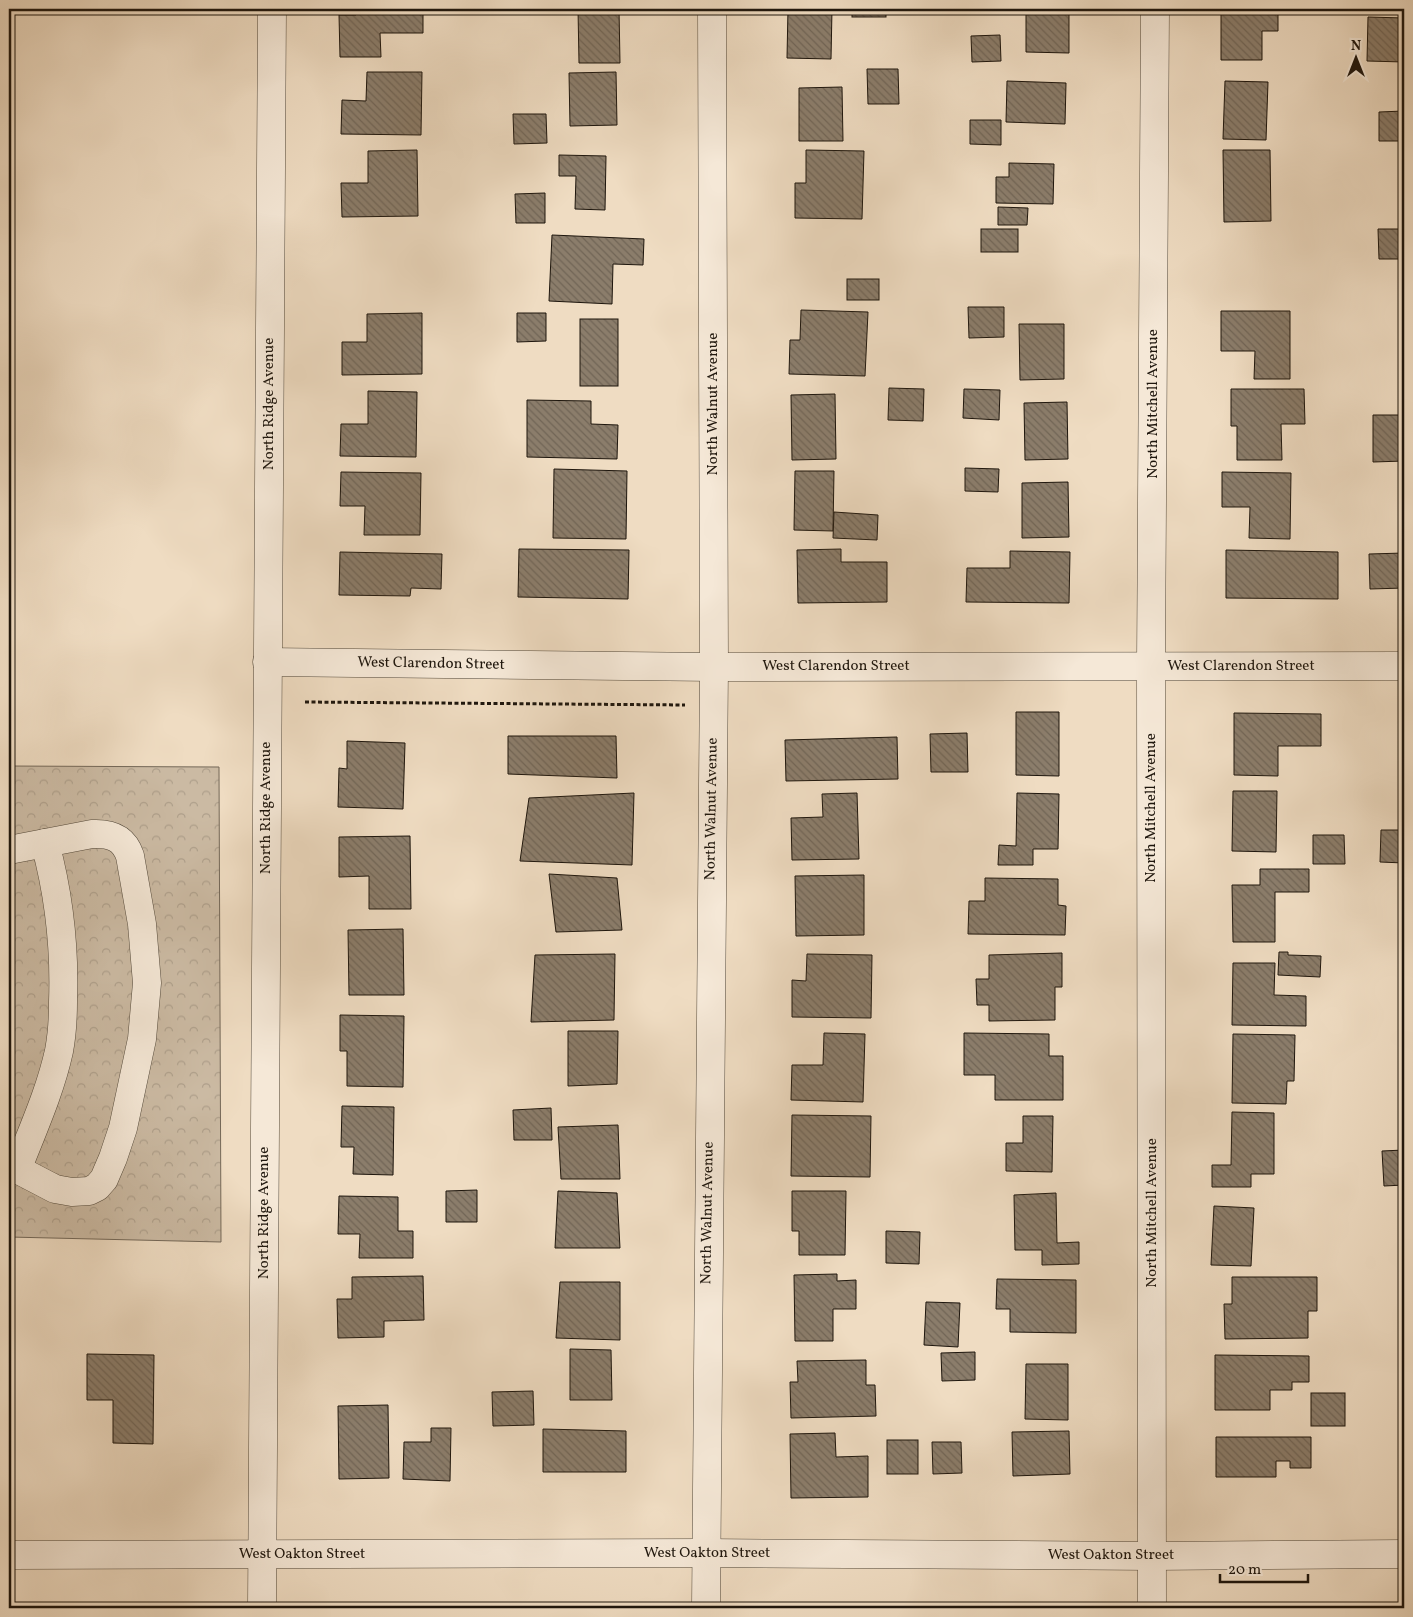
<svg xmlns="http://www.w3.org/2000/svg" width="1413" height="1617" font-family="Vollkorn,serif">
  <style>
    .park { fill: url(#park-crowns); stroke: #746858 }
    .building { fill: url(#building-back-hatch); stroke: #1e160d }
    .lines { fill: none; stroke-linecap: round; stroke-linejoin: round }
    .minor-casing { stroke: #52483a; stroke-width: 29 }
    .path { stroke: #1e160d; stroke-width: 3; stroke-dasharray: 4 2.5; stroke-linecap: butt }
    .minor { stroke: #f5e8d7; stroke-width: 28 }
    .labels { text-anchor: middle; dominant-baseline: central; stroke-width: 4; stroke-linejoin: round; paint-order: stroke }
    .street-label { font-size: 15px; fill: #1e160d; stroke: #f5e8d7 }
  </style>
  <defs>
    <pattern id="park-crowns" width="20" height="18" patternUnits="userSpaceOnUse" patternTransform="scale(1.25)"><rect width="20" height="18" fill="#cbbaa3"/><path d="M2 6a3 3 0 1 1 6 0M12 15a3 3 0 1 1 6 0" fill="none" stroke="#ae9f8b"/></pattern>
    <pattern id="building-back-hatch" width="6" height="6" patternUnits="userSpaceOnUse" patternTransform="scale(1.25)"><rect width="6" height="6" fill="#8b7d6b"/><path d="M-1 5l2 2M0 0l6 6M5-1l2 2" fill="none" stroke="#716556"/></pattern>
  </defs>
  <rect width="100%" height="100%" fill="#efdcc2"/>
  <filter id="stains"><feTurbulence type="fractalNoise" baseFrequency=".004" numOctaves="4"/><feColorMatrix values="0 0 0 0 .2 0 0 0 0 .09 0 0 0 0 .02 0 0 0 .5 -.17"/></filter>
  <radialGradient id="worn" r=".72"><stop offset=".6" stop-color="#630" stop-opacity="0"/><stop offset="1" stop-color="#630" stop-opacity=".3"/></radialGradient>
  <polygon class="park" points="9,766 219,767 221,1242 9,1237"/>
  <g class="building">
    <polygon points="356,9 423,9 423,33 380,33 381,57 340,57 339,15 356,15"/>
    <rect x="523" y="9" width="42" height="3"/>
    <polygon points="578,9 619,9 620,63 579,63"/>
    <polygon points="788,9 832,9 831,59 787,58"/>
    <rect x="852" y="9" width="34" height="8"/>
    <polygon points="1026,9 1069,9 1069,53 1026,52"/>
    <polygon points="1221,9 1310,9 1310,11 1278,11 1278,31 1262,31 1262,60 1221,60"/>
    <polygon points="1368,17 1404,18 1404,62 1367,61"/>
    <polygon points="1000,35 1001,61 972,62 971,36"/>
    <polygon points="867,69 898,69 899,104 868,104"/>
    <polygon points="367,72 422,72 421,135 341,134 342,100 366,101"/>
    <polygon points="616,72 617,125 570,126 569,73"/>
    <polygon points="1007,81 1066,83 1065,124 1006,122"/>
    <polygon points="1225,81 1268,82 1266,140 1223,139"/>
    <polygon points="842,87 843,141 799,141 799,88"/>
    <polygon points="1404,111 1404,141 1379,141 1379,112"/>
    <polygon points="513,114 546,114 547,143 514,144"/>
    <polygon points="970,120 1001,120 1001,145 970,144"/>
    <polygon points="417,150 418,216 342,217 341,183 368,183 368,151"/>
    <polygon points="806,150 864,151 862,219 795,218 795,183 806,183"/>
    <polygon points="1223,150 1270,150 1271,221 1224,222"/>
    <polygon points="559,155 606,156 605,210 575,209 576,176 559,176"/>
    <polygon points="1009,163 1054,164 1053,204 996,203 996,177 1009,177"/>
    <polygon points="545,193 545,223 516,223 515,194"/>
    <polygon points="998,207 1028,208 1027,225 998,225"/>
    <rect x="981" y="229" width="37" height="23"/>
    <polygon points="1378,229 1404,229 1404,259 1379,259"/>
    <polygon points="552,235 644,239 643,265 613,264 612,304 549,301"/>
    <rect x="847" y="279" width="32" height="21"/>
    <polygon points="968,307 1004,307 1004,337 969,338"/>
    <polygon points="801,310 868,312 865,376 789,374 790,340 800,340"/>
    <polygon points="1221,311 1290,311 1290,379 1254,379 1255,351 1221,351"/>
    <polygon points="422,313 422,374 342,375 342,342 367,342 367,314"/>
    <polygon points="517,313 546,313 546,341 517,342"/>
    <rect x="580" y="319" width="38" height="67"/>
    <polygon points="1019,324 1064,324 1064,379 1020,380"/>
    <polygon points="889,388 924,389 923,421 888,420"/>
    <polygon points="964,389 1000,390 999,420 963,418"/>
    <polygon points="1231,389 1304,389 1305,424 1281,424 1282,460 1237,460 1237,426 1231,426"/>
    <polygon points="368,391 417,392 416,457 340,456 341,424 368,424"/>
    <polygon points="835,394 836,459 792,460 791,395"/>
    <polygon points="527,400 591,401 591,424 618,425 617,459 527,457"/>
    <polygon points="1067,402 1068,459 1025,460 1024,403"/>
    <polygon points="1373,415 1404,415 1404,461 1373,462"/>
    <polygon points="965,468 999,469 998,492 965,491"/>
    <polygon points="554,469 627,471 626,539 553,538"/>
    <polygon points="795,471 834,471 833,531 794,530"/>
    <polygon points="341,472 421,473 420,535 364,535 365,506 340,506"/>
    <polygon points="1222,472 1291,473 1290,539 1249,538 1250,507 1222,507"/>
    <polygon points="1068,482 1069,537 1022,538 1022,483"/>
    <polygon points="834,512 878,515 877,540 833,538"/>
    <polygon points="519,549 629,550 628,599 518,597"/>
    <polygon points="841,549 841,562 887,562 887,602 798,603 797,550"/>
    <polygon points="1226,550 1338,552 1338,599 1226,598"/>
    <polygon points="1010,551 1070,552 1069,603 966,602 967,568 1010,568"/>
    <polygon points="340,552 442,554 441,589 411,588 410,596 339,595"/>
    <polygon points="1404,553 1404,588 1370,589 1369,554"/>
    <polygon points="1016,712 1059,712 1059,776 1016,775"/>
    <polygon points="1234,713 1321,714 1321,746 1278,746 1278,776 1234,775"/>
    <polygon points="967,733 968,772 931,772 930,734"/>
    <polygon points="508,736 616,736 617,778 508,774"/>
    <polygon points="897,737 898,779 786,781 785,740"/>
    <polygon points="347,741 405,743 403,809 338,807 339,768 347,769"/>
    <polygon points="1233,791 1277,791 1276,852 1232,851"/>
    <polygon points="634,793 632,865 520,861 529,798"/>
    <polygon points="857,793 859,859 792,860 791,818 823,817 822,794"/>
    <polygon points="1017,793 1059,794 1058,849 1033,849 1033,865 998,865 999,845 1016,846"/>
    <polygon points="1381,830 1404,830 1404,863 1380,862"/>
    <polygon points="1313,835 1344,835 1345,864 1313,864"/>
    <polygon points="410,836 411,909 369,909 369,876 339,877 339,837"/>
    <polygon points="1260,869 1309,869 1309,892 1275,892 1275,942 1233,942 1232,885 1260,885"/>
    <polygon points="549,874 617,878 622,930 556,932"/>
    <polygon points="864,875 864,935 796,936 795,876"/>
    <polygon points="985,878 1058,879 1058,905 1066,906 1065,935 968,934 969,901 985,901"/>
    <polygon points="403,929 404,995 349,995 348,930"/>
    <polygon points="1279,952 1288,952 1288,955 1321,956 1320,977 1278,975"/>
    <polygon points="1062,953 1062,987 1055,987 1055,1020 989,1021 989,1005 977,1005 976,979 989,979 989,955"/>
    <polygon points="615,954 614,1020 531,1022 535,955"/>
    <polygon points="807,954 872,955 871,1018 792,1017 792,980 806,981"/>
    <polygon points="1233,963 1275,963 1274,995 1306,996 1306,1026 1232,1025"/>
    <polygon points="340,1015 404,1016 403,1087 347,1086 347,1051 340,1051"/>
    <polygon points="568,1031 618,1031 617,1084 568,1086"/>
    <polygon points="824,1033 865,1034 863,1102 791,1100 792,1065 823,1065"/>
    <polygon points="964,1033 1049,1034 1049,1056 1063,1056 1063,1100 995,1100 995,1075 964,1075"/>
    <polygon points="1233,1034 1295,1035 1294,1081 1287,1081 1286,1104 1232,1103"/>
    <polygon points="342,1106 394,1107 393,1175 353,1174 354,1147 341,1147"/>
    <polygon points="551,1108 552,1140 514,1140 513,1110"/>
    <polygon points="1232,1112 1274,1113 1274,1174 1251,1174 1251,1187 1212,1187 1212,1165 1231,1165"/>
    <polygon points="792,1115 871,1116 870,1177 791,1176"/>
    <polygon points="1023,1116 1053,1116 1052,1172 1006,1171 1006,1143 1023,1143"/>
    <polygon points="618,1125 620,1179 561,1179 558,1127"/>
    <polygon points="1404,1150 1404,1185 1384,1186 1382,1151"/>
    <polygon points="477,1190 477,1222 446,1222 446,1191"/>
    <polygon points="558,1191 617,1193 620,1248 555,1248"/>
    <polygon points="792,1191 846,1191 845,1255 799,1255 799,1231 792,1231"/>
    <polygon points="1056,1193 1057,1243 1079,1242 1079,1264 1042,1265 1042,1250 1015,1250 1014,1195"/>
    <polygon points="339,1196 398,1197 398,1231 413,1231 413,1258 359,1258 360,1234 338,1234"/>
    <polygon points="1214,1206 1254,1208 1251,1266 1211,1265"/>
    <polygon points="886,1231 920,1232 919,1264 886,1263"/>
    <polygon points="837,1274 837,1281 856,1280 856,1309 833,1309 833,1341 795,1341 794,1275"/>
    <polygon points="423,1276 424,1320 384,1321 384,1337 338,1338 337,1299 352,1299 352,1277"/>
    <polygon points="1232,1277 1317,1277 1317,1311 1308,1311 1308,1338 1225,1339 1224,1304 1232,1304"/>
    <polygon points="997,1279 1076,1280 1076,1333 1010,1332 1010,1309 996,1309"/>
    <polygon points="560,1282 620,1282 620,1340 556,1338"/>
    <polygon points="926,1302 960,1303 958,1347 924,1345"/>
    <polygon points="570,1349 611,1350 612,1400 570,1400"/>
    <polygon points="975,1352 975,1380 942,1381 941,1353"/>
    <polygon points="87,1354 154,1355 153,1444 113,1443 113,1400 87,1400"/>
    <polygon points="1215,1355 1309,1356 1309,1382 1292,1382 1292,1390 1270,1390 1270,1410 1215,1410"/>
    <polygon points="866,1360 866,1385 875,1385 876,1416 791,1418 790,1382 798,1382 797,1361"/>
    <polygon points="1026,1364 1068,1364 1068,1420 1025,1419"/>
    <polygon points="533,1391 534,1425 493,1426 492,1392"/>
    <rect x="1311" y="1393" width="34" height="33"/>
    <polygon points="388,1405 389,1478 339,1479 338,1406"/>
    <polygon points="431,1428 451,1428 450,1481 403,1479 404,1442 431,1442"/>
    <polygon points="543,1429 626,1431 626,1472 543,1472"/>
    <polygon points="1069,1431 1070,1474 1013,1476 1012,1432"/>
    <polygon points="835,1433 836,1457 868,1456 868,1497 791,1498 790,1434"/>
    <polygon points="1216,1437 1311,1437 1311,1468 1290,1468 1290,1461 1276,1461 1276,1477 1216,1477"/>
    <rect x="887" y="1440" width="31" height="34"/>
    <polygon points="932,1442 961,1442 962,1473 933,1474"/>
  </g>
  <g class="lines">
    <defs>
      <g id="minor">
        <polyline points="267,662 714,667 1404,666"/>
        <path d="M 9,850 L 92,834 C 111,833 124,838 130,856 L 142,924 L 147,983 L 142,1039 L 123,1128 L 113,1158 L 104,1179 L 97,1187 L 89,1191 L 72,1192 L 55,1189 L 9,1165"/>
        <path d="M 17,1170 C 32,1131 50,1092 59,1051 C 62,1035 63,1018 63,1002 C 65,947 59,895 45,843"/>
        <polyline points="9,1555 705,1553 1152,1556 1404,1554"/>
        <polyline points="262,1608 272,9"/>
        <polyline points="706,1608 714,667 712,9"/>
        <polyline points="1152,1608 1151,666 1155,9"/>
      </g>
    </defs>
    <use href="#minor" class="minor-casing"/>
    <polyline class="path" points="305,702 685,705"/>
    <use href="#minor" class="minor"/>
  </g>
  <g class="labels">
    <g class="street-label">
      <text transform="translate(269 404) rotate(-90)">North Ridge Avenue</text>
      <text transform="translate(713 404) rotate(-90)">North Walnut Avenue</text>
      <text transform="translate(1153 404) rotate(-90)">North Mitchell Avenue</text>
      <text transform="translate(431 664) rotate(1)">West Clarendon Street</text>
      <text x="836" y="666">West Clarendon Street</text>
      <text x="1241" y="666">West Clarendon Street</text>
      <text transform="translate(266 808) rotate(-90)">North Ridge Avenue</text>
      <text transform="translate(1151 808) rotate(-90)">North Mitchell Avenue</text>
      <text transform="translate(712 809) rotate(-89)">North Walnut Avenue</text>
      <text transform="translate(264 1213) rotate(-90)">North Ridge Avenue</text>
      <text transform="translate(708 1213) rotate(-89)">North Walnut Avenue</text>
      <text transform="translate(1152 1213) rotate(-90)">North Mitchell Avenue</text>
      <text x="707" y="1553">West Oakton Street</text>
      <text x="302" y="1554">West Oakton Street</text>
      <text x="1111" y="1555">West Oakton Street</text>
    </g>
  </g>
  <rect width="1413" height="1617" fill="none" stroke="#efdcc2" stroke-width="30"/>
  <rect x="10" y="10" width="1393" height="1597" fill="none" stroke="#1e160d" stroke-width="2.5"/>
  <rect x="15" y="15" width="1383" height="1587" fill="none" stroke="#1e160d"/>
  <g transform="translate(1356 58)" stroke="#f5e8d7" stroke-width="4" paint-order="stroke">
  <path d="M0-4L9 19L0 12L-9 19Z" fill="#1e160d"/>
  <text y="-8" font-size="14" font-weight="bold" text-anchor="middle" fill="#1e160d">N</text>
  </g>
  <path d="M1220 1574v8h88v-8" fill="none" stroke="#1e160d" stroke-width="2.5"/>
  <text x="1228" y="1574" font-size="15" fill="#1e160d" stroke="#f5e8d7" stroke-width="4" paint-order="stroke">20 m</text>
  <rect width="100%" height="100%" filter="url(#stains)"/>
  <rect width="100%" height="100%" fill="url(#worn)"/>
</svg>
